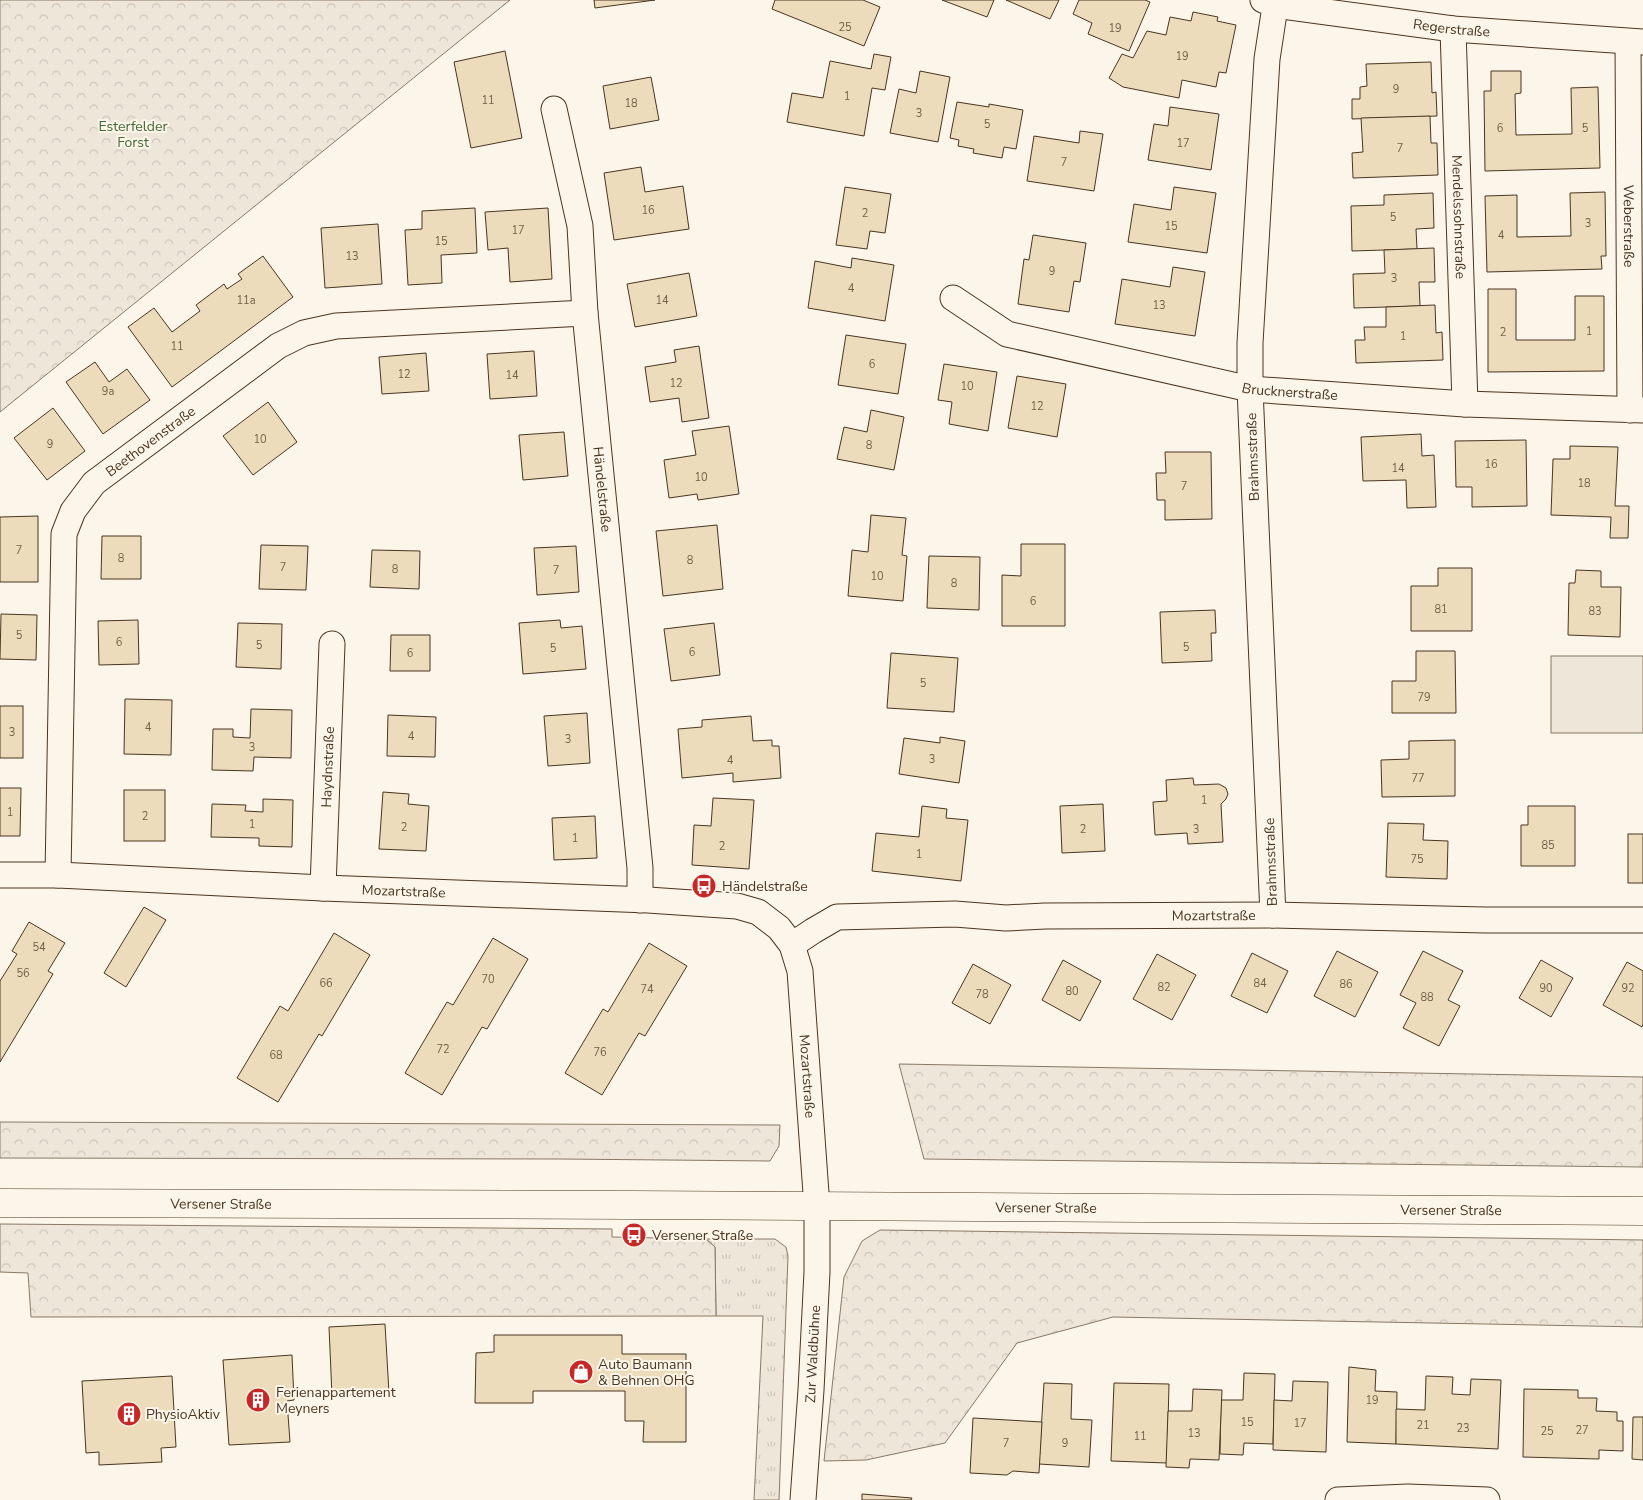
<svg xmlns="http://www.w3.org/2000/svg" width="1643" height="1500" font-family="'Nunito Sans',sans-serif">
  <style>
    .grass { fill: url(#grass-tufts); stroke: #887966 }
    .forest { fill: url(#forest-crowns); stroke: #887966 }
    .green { fill: #ede6d9; stroke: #887966 }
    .building { fill: #ecdcbc; stroke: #4a3520 }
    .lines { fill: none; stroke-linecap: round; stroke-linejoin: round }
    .minor-casing { stroke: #4a3520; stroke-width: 27 }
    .tertiary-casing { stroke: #4a3520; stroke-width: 29 }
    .minor { stroke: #fbf6e9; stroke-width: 25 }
    .tertiary { stroke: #fbf6e9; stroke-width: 28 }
    .labels { text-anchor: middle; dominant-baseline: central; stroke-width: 4; stroke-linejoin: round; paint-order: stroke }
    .number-label { font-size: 11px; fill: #725f47 }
    .street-label { font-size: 14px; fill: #4a3520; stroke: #fbf6e9 }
    .park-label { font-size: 14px; fill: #436837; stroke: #fbf6e9 }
    .poi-label { font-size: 14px; fill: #4a3520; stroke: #fbf6e9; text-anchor: start }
  </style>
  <defs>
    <pattern id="grass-tufts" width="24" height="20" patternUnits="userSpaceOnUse" patternTransform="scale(1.25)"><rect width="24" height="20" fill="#ede6d9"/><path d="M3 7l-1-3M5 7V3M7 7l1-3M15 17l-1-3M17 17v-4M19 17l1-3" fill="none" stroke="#cdc6ba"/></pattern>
    <pattern id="forest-crowns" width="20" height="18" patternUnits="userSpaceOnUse" patternTransform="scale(1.25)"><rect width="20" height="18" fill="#ede6d9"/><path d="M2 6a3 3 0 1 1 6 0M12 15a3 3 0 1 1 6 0" fill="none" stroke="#cdc6ba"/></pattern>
  </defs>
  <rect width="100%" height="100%" fill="#fbf6e9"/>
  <polygon class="grass" points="706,1239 775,1239 786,1247 788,1256 779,1500 754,1500 763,1316 716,1316 715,1247"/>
  <g class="forest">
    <polygon points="0,0 510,0 0,412"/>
    <polygon points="899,1064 1643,1077 1643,1167 924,1159"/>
    <polygon points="0,1122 780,1125 779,1146 770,1161 561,1159 0,1158"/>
    <polygon points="0,1224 612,1229 612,1237 706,1239 715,1247 716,1316 31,1317 28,1273 0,1272"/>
    <polygon points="880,1230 1643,1240 1643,1327 1113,1317 1017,1343 945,1443 866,1460 824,1461 844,1277 862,1241"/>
  </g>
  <rect class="green" x="1551" y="656" width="92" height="77"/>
  <g class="building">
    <polygon points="594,0 655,0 595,8"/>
    <polygon points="775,0 863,0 880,7 864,46 772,9"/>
    <polygon points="942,0 994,0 987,17"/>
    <polygon points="1006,0 1059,0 1050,19"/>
    <polygon points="1079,0 1145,0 1150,2 1129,51 1088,34 1092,23 1073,14"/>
    <polygon points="1193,12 1218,17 1217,21 1236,25 1226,73 1219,72 1216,87 1182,80 1179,98 1123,87 1109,78 1122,54 1133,58 1147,31 1166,35 1170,17 1191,21"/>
    <polygon points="505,51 522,138 471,148 454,62"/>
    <polygon points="874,54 891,57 885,90 872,88 864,136 787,122 792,93 823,98 830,61 871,69"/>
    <polygon points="1431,62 1432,93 1436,92 1437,116 1352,119 1352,99 1360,99 1360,87 1367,86 1366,64"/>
    <polygon points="920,71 950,77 938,142 890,133 899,89 916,93"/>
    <polygon points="1491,71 1521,71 1521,93 1515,94 1516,135 1572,134 1571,88 1598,87 1600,168 1485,171 1484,91 1491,91"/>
    <polygon points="651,77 659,120 610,129 603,86"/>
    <polygon points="957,102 989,107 989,104 1023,110 1016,149 1004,147 1002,158 973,153 974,149 958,146 959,140 950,138"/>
    <polygon points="1170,107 1219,114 1211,170 1148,160 1154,124 1168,126"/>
    <polygon points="1430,116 1431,143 1437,143 1438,175 1353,178 1352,153 1363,152 1361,118"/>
    <polygon points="1080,131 1103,134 1094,191 1027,181 1034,136 1079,143"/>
    <polygon points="641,167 645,192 683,186 689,229 614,240 604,173"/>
    <polygon points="845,187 891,194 885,233 870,231 867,249 836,245"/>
    <polygon points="1174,187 1216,193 1207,253 1128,242 1134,204 1171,210"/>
    <polygon points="1605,192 1606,256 1601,256 1602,269 1487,272 1485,196 1517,195 1517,237 1571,236 1570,193"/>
    <polygon points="1433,193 1434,228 1416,229 1417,249 1352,251 1351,206 1384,205 1384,195"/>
    <polygon points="475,208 477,253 441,255 442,283 408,285 405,230 422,229 422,211"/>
    <polygon points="548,208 552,279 510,282 508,248 488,250 485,212"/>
    <polygon points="378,224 382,284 325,288 321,228"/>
    <polygon points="1033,235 1086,243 1080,282 1074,281 1069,312 1018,304 1024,259 1029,260"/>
    <polygon points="1434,248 1435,282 1419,282 1420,306 1354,308 1353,274 1385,273 1384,250"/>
    <polygon points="263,256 293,297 172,387 128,327 154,308 172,332 200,311 196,305 224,284 227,289 242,279 238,274"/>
    <polygon points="852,258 894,265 885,321 808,308 815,261 851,268"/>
    <polygon points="1173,267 1205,272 1195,336 1115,324 1122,279 1170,287"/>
    <polygon points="689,273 697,316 635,327 627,284"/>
    <polygon points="1488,289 1516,289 1516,340 1575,340 1575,296 1604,296 1604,371 1488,372"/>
    <polygon points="1435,305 1436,333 1442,332 1443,360 1356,363 1355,340 1365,340 1364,327 1386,327 1386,307"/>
    <polygon points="846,335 906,344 898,394 838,385"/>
    <polygon points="699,346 709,418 682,422 679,398 650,402 645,367 676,362 674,350"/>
    <polygon points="534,351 537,396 490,399 487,354"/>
    <polygon points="426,353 429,391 382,394 379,357"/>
    <polygon points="95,362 109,382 127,369 150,400 103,434 66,382"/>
    <polygon points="944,364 997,372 988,431 949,424 952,402 938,400"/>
    <polygon points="1017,376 1066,384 1057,437 1008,428"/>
    <polygon points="268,402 297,442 253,475 223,436"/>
    <polygon points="53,408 85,451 47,480 14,438"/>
    <polygon points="871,410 904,417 894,470 837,459 844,427 867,432"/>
    <polygon points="729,426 739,494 698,500 697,494 669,498 664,460 696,455 692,431"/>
    <polygon points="564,432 568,476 523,480 519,435"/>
    <polygon points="1421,434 1422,456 1434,455 1436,507 1407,508 1406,480 1363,481 1361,437"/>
    <polygon points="1526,440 1527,506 1472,507 1472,487 1456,487 1455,441"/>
    <polygon points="1570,446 1618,447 1615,506 1629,506 1628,538 1610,538 1611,517 1551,515 1553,459 1570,459"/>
    <polygon points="1165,452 1211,452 1212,519 1165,520 1165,500 1157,500 1156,473 1166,473"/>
    <polygon points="871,515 906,518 902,555 907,556 903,601 848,596 852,550 868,552"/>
    <polygon points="38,516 38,582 0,582 0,517"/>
    <polygon points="717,525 723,589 663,596 656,531"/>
    <polygon points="102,536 141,536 141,579 101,579"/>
    <polygon points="1021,544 1065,544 1065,626 1002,626 1002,575 1021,576"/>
    <polygon points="261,545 308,546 306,590 259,589"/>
    <polygon points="576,546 579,592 537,595 534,548"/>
    <polygon points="372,550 420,551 419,589 370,587"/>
    <polygon points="929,556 980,557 979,610 927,608"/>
    <polygon points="1438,568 1472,568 1472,631 1411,631 1411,586 1438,586"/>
    <polygon points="1576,570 1601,571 1601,587 1621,587 1620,637 1568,635 1569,583 1575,583"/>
    <polygon points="1215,610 1216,633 1211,633 1212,661 1162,663 1160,612"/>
    <polygon points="1,614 37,615 36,660 0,659"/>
    <polygon points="138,620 139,664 99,665 98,621"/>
    <polygon points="560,620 561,628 582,626 586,669 523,674 519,623"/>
    <polygon points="238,623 282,624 281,669 236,667"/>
    <polygon points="714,623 720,675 671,681 664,629"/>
    <polygon points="391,635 430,635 430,671 390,671"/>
    <polygon points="1416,651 1455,651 1456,713 1392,713 1392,681 1416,681"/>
    <polygon points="891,653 958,658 954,712 887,708"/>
    <polygon points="125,699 172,700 171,755 124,754"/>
    <rect x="0" y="706" width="23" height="52"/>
    <polygon points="251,709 292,710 291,758 254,757 253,771 212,770 213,729 233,729 233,737 250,738"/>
    <polygon points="587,713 590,763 548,766 544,716"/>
    <polygon points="388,715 436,717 435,757 387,756"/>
    <polygon points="751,716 753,741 772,740 772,746 779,746 781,778 733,782 733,773 682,778 678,729 702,727 702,720"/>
    <polygon points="940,737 965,741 959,783 899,774 904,738 940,743"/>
    <polygon points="1455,740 1455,796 1382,797 1381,760 1409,759 1409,741"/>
    <polygon points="1193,778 1194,785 1219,784 1226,788 1228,794 1226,799 1221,804 1223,842 1188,844 1187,833 1155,835 1153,802 1167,801 1166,780"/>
    <polygon points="0,788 21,788 20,836 0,836"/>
    <rect x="124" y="790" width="41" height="51"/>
    <polygon points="383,792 409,794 408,804 429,806 426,851 379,849"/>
    <polygon points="713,798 754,800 749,869 692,865 694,825 711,826"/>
    <polygon points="263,799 293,800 292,847 259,846 259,838 211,837 212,804 246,805 245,811 263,812"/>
    <polygon points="1103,804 1105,851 1062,853 1060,806"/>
    <polygon points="922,806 947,809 946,818 968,820 961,881 872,871 876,833 919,837"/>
    <polygon points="1528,806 1575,806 1575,866 1521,866 1521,825 1528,825"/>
    <polygon points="595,816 597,858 554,860 552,818"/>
    <polygon points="1388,823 1424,824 1423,840 1448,841 1447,879 1386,877"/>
    <rect x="1628" y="834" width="15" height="49"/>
    <polygon points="144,907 166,920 126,987 104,973"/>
    <polygon points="29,922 65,943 48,971 53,974 0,1062 0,981 17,954 12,951"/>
    <polygon points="334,933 370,955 322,1036 319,1034 278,1102 237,1078 280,1006 288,1011"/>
    <polygon points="493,938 528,959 487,1029 482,1027 442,1095 405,1073 447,1002 453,1005"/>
    <polygon points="649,943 687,966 645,1036 639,1033 602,1095 565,1073 603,1009 608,1012"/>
    <polygon points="1337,951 1378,972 1355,1017 1314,996"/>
    <polygon points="1423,951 1463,971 1448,1000 1460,1006 1439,1046 1403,1028 1416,1003 1400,995"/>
    <polygon points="1252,953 1288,971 1267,1013 1231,996"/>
    <polygon points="1157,954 1196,975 1172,1020 1133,999"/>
    <polygon points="1063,960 1101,981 1080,1021 1042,1000"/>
    <polygon points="1541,960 1573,978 1551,1017 1519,998"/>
    <polygon points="1627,962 1643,971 1643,1024 1642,1027 1603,1005"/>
    <polygon points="973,964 1011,985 990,1024 952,1003"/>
    <polygon points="385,1324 389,1393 332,1396 329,1327"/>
    <polygon points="494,1335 622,1335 622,1354 686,1354 686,1442 643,1442 644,1421 625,1421 625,1391 533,1391 533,1403 475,1403 476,1353 494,1352"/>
    <polygon points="292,1355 294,1400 287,1401 290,1442 229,1445 223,1360"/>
    <polygon points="1349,1367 1376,1370 1375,1391 1397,1392 1396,1444 1347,1442"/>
    <polygon points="1244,1373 1275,1374 1273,1444 1244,1443 1243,1455 1220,1454 1221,1400 1243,1400"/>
    <polygon points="172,1376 176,1447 161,1448 162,1462 99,1465 99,1452 86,1453 82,1381"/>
    <polygon points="1426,1376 1453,1377 1452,1394 1470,1395 1471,1379 1501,1380 1498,1449 1396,1444 1396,1409 1425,1410"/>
    <polygon points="1293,1381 1328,1382 1326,1452 1273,1450 1274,1400 1292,1401"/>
    <polygon points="1044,1383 1072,1384 1071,1419 1092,1420 1089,1467 1039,1464"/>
    <polygon points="1114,1383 1169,1384 1167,1463 1111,1461"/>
    <polygon points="1193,1389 1222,1390 1219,1460 1190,1459 1189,1468 1166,1467 1168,1411 1192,1411"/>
    <polygon points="1524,1389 1578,1390 1578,1398 1597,1398 1596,1411 1617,1412 1617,1421 1623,1421 1623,1451 1599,1450 1599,1459 1523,1457"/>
    <polygon points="1633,1417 1643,1417 1643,1460 1632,1459"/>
    <polygon points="973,1418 1042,1422 1039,1473 1013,1471 1007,1475 970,1473"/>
    <polygon points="862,1494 912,1498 911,1500 862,1500"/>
  </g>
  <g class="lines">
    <defs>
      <g id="minor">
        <path id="s1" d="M 1263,0 L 1275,5 L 1453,29 L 1643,42"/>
        <path id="s2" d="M 1453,29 L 1465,404"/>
        <path id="s3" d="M 1628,42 L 1630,410"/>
        <path id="s4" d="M 554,109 L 580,226 L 585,313 L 640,868 L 640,900"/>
        <path id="s5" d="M 953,298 L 1007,334 L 1250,389 L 1465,404 L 1643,410"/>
        <path id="s6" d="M 0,875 L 58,875 L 323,888 L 648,900 L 737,906 L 758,912 L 779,928 L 792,945 L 800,971 L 817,1207 L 817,1272 L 811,1390 L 803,1500"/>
        <path id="s7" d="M 58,875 L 64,534 L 73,511 L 94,483 L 278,346 L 304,333 L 336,326 L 585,313"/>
        <path id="s8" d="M 323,888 L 332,644"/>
        <polyline points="1273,915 1250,389 1250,343 1267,59 1276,0"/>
        <path id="s9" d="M 792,945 L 813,931 L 837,917 L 955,914 L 1006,918 L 1045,916 L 1273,915 L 1485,920 L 1643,920"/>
        <polyline points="1338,1500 1408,1497 1487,1500"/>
      </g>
      <g id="tertiary">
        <path id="s10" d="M 0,1203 L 631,1205 L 1643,1211"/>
      </g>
    </defs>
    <use href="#minor" class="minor-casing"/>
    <use href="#tertiary" class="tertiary-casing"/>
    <use href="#minor" class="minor"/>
    <use href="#tertiary" class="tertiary"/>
  </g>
  <defs>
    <symbol id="bus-disc" viewBox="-11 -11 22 22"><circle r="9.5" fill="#c62828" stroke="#fbf6e9"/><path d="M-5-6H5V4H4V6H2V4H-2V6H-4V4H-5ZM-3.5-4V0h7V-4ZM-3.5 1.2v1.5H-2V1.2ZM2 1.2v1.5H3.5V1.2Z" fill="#fff"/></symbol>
    <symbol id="shop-disc" viewBox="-11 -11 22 22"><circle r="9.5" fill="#c62828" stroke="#fbf6e9"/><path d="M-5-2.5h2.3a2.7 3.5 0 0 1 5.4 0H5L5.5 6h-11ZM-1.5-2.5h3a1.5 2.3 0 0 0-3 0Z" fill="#fff"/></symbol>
    <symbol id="building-disc" viewBox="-11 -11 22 22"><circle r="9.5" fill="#c62828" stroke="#fbf6e9"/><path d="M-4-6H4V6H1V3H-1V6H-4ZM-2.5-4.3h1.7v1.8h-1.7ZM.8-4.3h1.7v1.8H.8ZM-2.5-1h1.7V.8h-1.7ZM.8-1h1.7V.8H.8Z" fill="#fff"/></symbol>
  </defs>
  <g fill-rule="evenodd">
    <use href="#bus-disc" x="690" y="872" width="28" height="28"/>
    <use href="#bus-disc" x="620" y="1221" width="28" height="28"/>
    <use href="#shop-disc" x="567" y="1358" width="28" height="28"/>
    <use href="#building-disc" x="244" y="1386" width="28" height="28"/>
    <use href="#building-disc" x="115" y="1400" width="28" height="28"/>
  </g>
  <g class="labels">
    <g class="number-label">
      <text x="845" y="27">25</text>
      <text x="1115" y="28">19</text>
      <text x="1182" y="56">19</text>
      <text x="1396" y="89">9</text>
      <text x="847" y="96">1</text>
      <text x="488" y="100">11</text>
      <text x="631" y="103">18</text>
      <text x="919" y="113">3</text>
      <text x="987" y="124">5</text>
      <text x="1500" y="128">6</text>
      <text x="1585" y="128">5</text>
      <text x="1183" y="143">17</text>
      <text x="1400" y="148">7</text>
      <text x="1064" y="162">7</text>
      <text x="648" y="210">16</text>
      <text x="865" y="213">2</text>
      <text x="1393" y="217">5</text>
      <text x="1588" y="223">3</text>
      <text x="1171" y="226">15</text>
      <text x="518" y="230">17</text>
      <text x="1501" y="235">4</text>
      <text x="441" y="241">15</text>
      <text x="352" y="256">13</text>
      <text x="1052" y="271">9</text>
      <text x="1394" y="278">3</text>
      <text x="851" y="288">4</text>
      <text x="246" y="300">11a</text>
      <text x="662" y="300">14</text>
      <text x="1159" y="305">13</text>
      <text x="1589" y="331">1</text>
      <text x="1503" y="332">2</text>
      <text x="1403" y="336">1</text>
      <text x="177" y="346">11</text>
      <text x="872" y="364">6</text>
      <text x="404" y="374">12</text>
      <text x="512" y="375">14</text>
      <text x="676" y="383">12</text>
      <text x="967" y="386">10</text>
      <text x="108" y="391">9a</text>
      <text x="1037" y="406">12</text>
      <text x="260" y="439">10</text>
      <text x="50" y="444">9</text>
      <text x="869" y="445">8</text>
      <text x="1491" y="464">16</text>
      <text x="1398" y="468">14</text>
      <text x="701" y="477">10</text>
      <text x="1584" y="483">18</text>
      <text x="1184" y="486">7</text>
      <text x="19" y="550">7</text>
      <text x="121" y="558">8</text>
      <text x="690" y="560">8</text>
      <text x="283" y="567">7</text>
      <text x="395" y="569">8</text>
      <text x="556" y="570">7</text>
      <text x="877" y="576">10</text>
      <text x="954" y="583">8</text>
      <text x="1033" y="601">6</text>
      <text x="1441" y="609">81</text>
      <text x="1595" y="611">83</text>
      <text x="19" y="635">5</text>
      <text x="119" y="642">6</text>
      <text x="259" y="645">5</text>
      <text x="1186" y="647">5</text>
      <text x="553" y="648">5</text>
      <text x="692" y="652">6</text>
      <text x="410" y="653">6</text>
      <text x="923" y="683">5</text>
      <text x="1424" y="697">79</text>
      <text x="148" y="727">4</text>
      <text x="12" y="732">3</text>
      <text x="411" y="736">4</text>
      <text x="568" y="739">3</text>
      <text x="252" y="747">3</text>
      <text x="932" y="759">3</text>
      <text x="730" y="760">4</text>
      <text x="1418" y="778">77</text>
      <text x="1204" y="800">1</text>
      <text x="10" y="812">1</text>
      <text x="145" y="816">2</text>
      <text x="252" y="824">1</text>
      <text x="404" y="827">2</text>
      <text x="1083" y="829">2</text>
      <text x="1196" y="829">3</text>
      <text x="575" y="838">1</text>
      <text x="1548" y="845">85</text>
      <text x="722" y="846">2</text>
      <text x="919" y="854">1</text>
      <text x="1417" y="859">75</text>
      <text x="39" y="947">54</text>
      <text x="23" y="973">56</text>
      <text x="488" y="979">70</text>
      <text x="326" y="983">66</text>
      <text x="1260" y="983">84</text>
      <text x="1346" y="984">86</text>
      <text x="1164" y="987">82</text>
      <text x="1546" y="988">90</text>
      <text x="1628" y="988">92</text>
      <text x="647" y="989">74</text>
      <text x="1072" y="991">80</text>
      <text x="982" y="994">78</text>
      <text x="1427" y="997">88</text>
      <text x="443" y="1049">72</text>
      <text x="600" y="1052">76</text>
      <text x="276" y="1055">68</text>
      <text x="1372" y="1400">19</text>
      <text x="1247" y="1422">15</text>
      <text x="1300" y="1423">17</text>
      <text x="1423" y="1425">21</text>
      <text x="1463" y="1428">23</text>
      <text x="1582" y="1430">27</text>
      <text x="1547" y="1431">25</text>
      <text x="1194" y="1433">13</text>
      <text x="1140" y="1436">11</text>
      <text x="1006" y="1443">7</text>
      <text x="1065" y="1443">9</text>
    </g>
    <g class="street-label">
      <text stroke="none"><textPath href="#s1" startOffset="191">Regerstraße</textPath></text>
      <text stroke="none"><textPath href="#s2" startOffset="188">Mendelssohnstraße</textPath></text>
      <text stroke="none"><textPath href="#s3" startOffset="184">Weberstraße</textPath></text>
      <text stroke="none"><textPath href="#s5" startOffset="354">Brucknerstraße</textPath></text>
      <text stroke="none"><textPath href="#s7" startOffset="471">Beethovenstraße</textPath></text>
      <text transform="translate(1253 457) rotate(-92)">Brahmsstraße</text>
      <text stroke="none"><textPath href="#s4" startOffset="384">Händelstraße</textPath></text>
      <text stroke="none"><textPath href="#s8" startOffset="121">Haydnstraße</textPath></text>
      <text transform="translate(1271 862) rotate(-92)">Brahmsstraße</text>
      <text stroke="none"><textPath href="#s6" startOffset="404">Mozartstraße</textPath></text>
      <text stroke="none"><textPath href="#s9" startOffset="430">Mozartstraße</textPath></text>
      <text stroke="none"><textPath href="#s6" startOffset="940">Mozartstraße</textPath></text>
      <text stroke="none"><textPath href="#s10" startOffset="221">Versener Straße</textPath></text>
      <text stroke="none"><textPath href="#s10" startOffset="1046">Versener Straße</textPath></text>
      <text stroke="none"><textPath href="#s10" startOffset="1451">Versener Straße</textPath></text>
      <text transform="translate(813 1354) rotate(-87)">Zur Waldbühne</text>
    </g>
    <g class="park-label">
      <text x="133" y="126">Esterfelder<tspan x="133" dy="16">Forst</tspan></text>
    </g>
    <g class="poi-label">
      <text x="722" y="886">Händelstraße</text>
      <text x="652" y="1235">Versener Straße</text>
      <text x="598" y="1364">Auto Baumann<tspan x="598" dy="16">&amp; Behnen OHG</tspan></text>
      <text x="276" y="1392">Ferienappartement<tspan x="276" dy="16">Meyners</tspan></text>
      <text x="146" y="1414">PhysioAktiv</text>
    </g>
  </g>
</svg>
